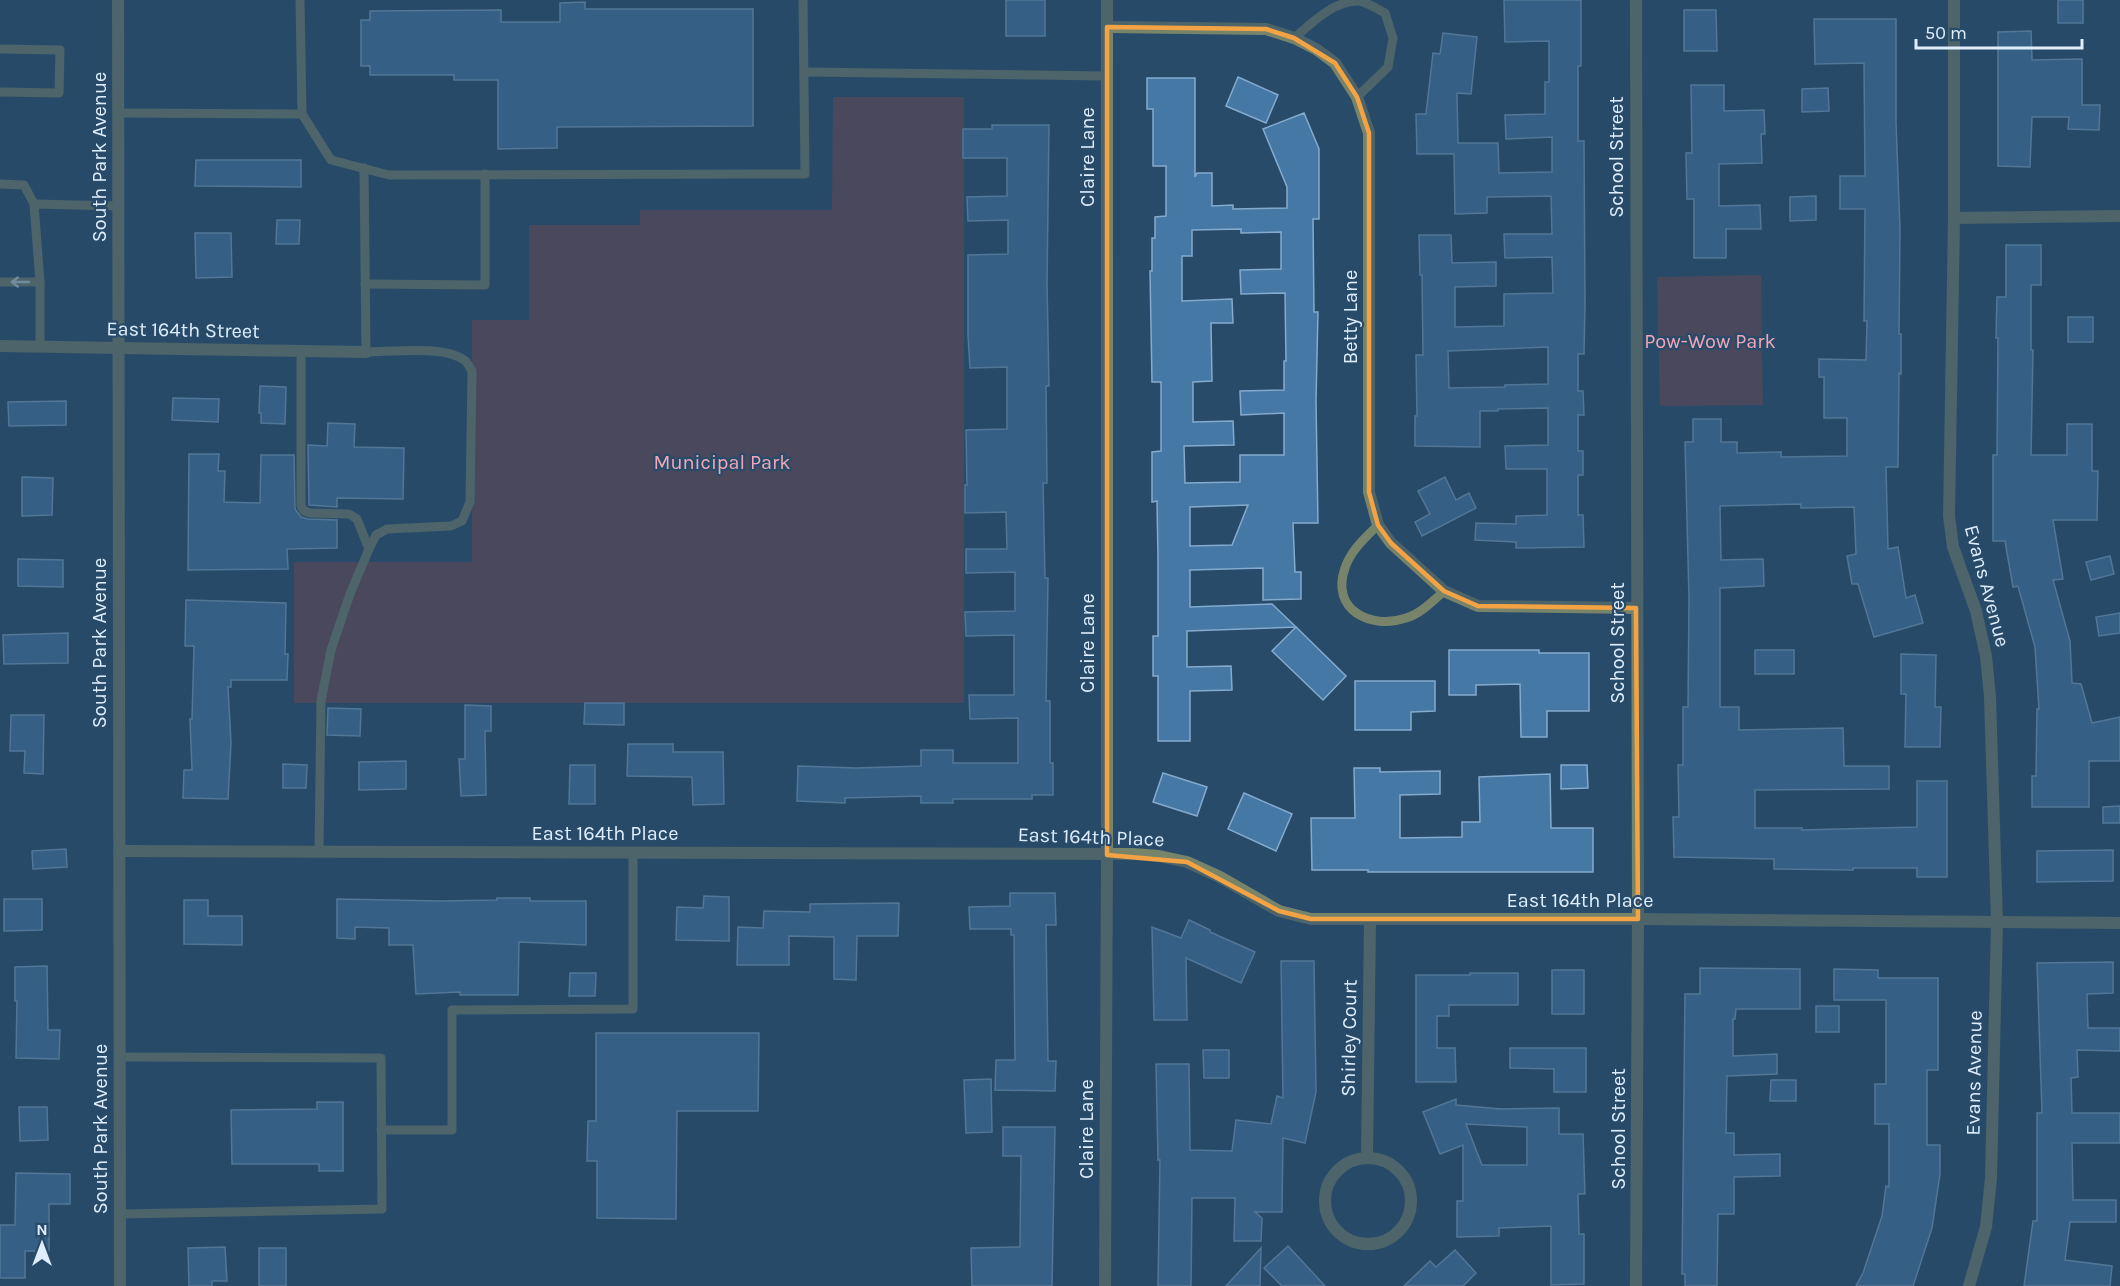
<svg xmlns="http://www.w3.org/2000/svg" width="2120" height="1286" font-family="Karla,sans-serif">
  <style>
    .green { fill: #71464f }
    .building { fill: #4578a5; stroke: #84aacd; stroke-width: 1.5; fill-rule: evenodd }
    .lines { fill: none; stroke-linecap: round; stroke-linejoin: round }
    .service { stroke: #78846a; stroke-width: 9 }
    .minor { stroke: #78846a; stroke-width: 12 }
    .tertiary { stroke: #78846a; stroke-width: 12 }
    .oneway { stroke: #cad9e0 }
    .marked { fill: none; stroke: #f4a344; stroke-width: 4.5; stroke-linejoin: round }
    .labels { text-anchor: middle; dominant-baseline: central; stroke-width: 4.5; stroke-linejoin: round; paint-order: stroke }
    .street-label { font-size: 20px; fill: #dfeefd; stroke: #284b69 }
    .park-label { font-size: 20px; fill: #f5a6b6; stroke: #284b69 }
  </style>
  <rect width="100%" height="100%" fill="#284b69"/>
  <g class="green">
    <polygon points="833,97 964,97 964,703 294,703 294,562 472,562 472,320 529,320 529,225 640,225 640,210 832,210"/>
    <polygon points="1761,275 1763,405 1660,406 1657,277"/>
  </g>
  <g class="building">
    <rect x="1006" y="0" width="39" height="36"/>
    <path d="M 1504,0 L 1581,0 L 1581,66 L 1578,66 L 1578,141 L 1584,141 L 1585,304 L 1584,354 L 1578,354 L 1578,391 L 1583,391 L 1584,415 L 1578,415 L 1578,451 L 1583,451 L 1583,475 L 1578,475 L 1578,515 L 1583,515 L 1584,547 L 1516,548 L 1516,542 L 1475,540 L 1476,523 L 1516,524 L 1516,516 L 1547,515 L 1547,469 L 1506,469 L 1505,446 L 1548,445 L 1548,408 L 1498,409 L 1498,411 L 1480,411 L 1480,447 L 1415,446 L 1415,416 L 1417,416 L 1416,355 L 1423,355 L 1422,275 L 1420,275 L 1419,235 L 1451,235 L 1452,263 L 1496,262 L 1496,286 L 1455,287 L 1455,327 L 1504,326 L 1504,294 L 1553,293 L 1552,257 L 1505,258 L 1504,234 L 1552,234 L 1551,196 L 1487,197 L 1487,213 L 1455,214 L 1454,154 L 1417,154 L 1416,114 L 1426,114 L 1433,53 L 1440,54 L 1443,33 L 1477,37 L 1471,94 L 1457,93 L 1458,143 L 1498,143 L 1499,173 L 1552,172 L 1552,137 L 1506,139 L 1505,115 L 1545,114 L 1545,82 L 1549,82 L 1549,41 L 1505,42 ZM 1548,347 L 1548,384 L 1505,385 L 1505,387 L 1449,388 L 1448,351 Z"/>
    <rect x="2058" y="0" width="25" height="23"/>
    <polygon points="585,2 585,9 753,9 753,126 557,127 557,148 498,149 498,80 454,80 454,75 370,75 370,66 361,66 361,20 370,20 370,11 501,10 501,22 560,22 560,3"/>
    <polygon points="1684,10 1716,10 1717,51 1684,51"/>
    <polygon points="1814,19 1896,19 1896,122 1900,230 1899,334 1901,334 1901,374 1899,373 1898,467 1886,467 1888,549 1898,547 1906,598 1915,595 1923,623 1874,637 1858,584 1852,584 1847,556 1856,554 1854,507 1801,508 1801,504 1720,506 1721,560 1763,559 1764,586 1720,588 1720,707 1739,707 1739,730 1843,728 1844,766 1889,766 1889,789 1755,790 1755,828 1802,828 1802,830 1917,827 1917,781 1947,781 1947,877 1917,877 1917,868 1853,868 1853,870 1774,869 1774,859 1674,857 1673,817 1679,817 1678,765 1683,765 1683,707 1688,707 1689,598 1685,442 1693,442 1693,419 1721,419 1721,442 1737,442 1737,453 1781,452 1781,457 1847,456 1847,418 1824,418 1824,377 1819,377 1819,359 1866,360 1867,321 1864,321 1865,209 1840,209 1840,176 1865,176 1864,63 1815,64"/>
    <polygon points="2031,31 2032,60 2082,59 2082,105 2100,105 2099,130 2068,129 2069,117 2032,117 2030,167 1998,166 1998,32"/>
    <polygon points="1238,77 1278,95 1266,123 1226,106"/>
    <path d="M 1147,78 L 1195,78 L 1195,177 L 1197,173 L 1212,173 L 1212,206 L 1233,205 L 1233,209 L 1287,208 L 1287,187 L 1263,129 L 1304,113 L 1319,149 L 1319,219 L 1313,219 L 1314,312 L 1318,312 L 1316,401 L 1318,523 L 1293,523 L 1295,572 L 1301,572 L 1301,599 L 1263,600 L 1263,568 L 1190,570 L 1190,607 L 1272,604 L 1296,627 L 1187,631 L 1187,667 L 1231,666 L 1232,690 L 1190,691 L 1190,741 L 1158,741 L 1158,676 L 1153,676 L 1153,636 L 1158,636 L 1158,557 L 1157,501 L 1152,502 L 1152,452 L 1161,451 L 1161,382 L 1152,382 L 1150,271 L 1152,271 L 1152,238 L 1155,238 L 1155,217 L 1166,216 L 1166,166 L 1153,166 L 1153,109 L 1147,109 ZM 1241,229 L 1241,233 L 1281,232 L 1281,269 L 1240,270 L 1241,294 L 1285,293 L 1286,361 L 1284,361 L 1284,390 L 1240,391 L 1241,415 L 1284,413 L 1284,455 L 1240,455 L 1240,482 L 1185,483 L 1184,446 L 1234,445 L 1233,421 L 1193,422 L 1193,382 L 1212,381 L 1211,323 L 1233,323 L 1232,299 L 1182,301 L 1182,256 L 1192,256 L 1192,230 ZM 1248,505 L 1232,545 L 1190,546 L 1190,507 Z"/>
    <polygon points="1691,85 1724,85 1724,111 1764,110 1765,134 1761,134 1762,163 1719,164 1719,206 1760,205 1761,229 1726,229 1726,258 1694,258 1694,199 1687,199 1686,153 1692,153"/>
    <polygon points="1828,88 1829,111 1802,112 1802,89"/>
    <polygon points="992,125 1049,125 1047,284 1049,386 1046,386 1047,483 1043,483 1045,578 1048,578 1046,701 1050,701 1050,763 1053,763 1053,795 1032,795 1032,799 953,799 953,803 921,803 921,796 845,798 845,803 797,801 798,766 856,768 921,766 921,750 953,750 953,763 1018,763 1018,718 970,719 969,695 1014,695 1014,635 966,636 965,612 1015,611 1015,572 966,573 966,549 1007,549 1006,512 965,513 965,485 967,485 966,430 1007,429 1007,367 970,368 968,335 968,255 1008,254 1008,220 968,221 967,197 1007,196 1007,158 963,158 963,129 992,129"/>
    <polygon points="196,160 301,160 301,187 195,186"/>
    <polygon points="1816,196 1816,220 1790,221 1790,197"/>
    <polygon points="277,220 300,220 299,244 276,244"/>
    <polygon points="195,233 231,233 232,277 196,278"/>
    <polygon points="2006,245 2041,245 2041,285 2031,285 2031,350 2033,350 2031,455 2067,455 2067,424 2092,424 2092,471 2098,471 2097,520 2053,520 2063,579 2053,580 2070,641 2072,683 2081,684 2092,723 2120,717 2120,761 2089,761 2089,807 2032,807 2032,776 2036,776 2037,709 2039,709 2035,647 2018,586 2013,587 2005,541 1993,541 1993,455 1997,455 1998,338 1996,338 1997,297 2006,297"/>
    <rect x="2068" y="317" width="25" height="25"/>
    <polygon points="260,386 286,387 285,424 261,423 261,413 259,413"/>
    <polygon points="173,398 219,399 218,422 172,420"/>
    <polygon points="66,401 66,425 9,426 8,402"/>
    <polygon points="328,423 355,424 354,447 404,448 403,499 337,498 337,507 309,505 308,445 327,446"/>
    <polygon points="189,454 219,454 218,471 225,471 224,502 260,503 261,455 294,455 295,509 301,517 308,519 337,520 337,548 287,549 288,569 188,570"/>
    <polygon points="22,477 53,478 52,515 22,516"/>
    <polygon points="1445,477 1456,500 1469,493 1476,508 1422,536 1415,522 1430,514 1418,491"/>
    <polygon points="2110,556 2114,574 2091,580 2086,562"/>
    <polygon points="18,559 63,560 63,587 18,586"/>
    <polygon points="186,600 286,603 285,654 288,654 287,680 231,680 231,687 228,687 231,743 228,799 183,798 184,770 192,770 190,719 192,719 194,646 185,646"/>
    <polygon points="2120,613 2120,633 2099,636 2096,617"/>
    <polygon points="1296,627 1346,676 1323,700 1272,651"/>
    <polygon points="68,633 68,663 4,664 3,635"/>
    <polygon points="1449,650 1539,650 1539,653 1589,653 1589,711 1547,711 1547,737 1521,737 1520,684 1476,685 1476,695 1449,695"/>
    <rect x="1755" y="650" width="39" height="24"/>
    <polygon points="1901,654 1936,655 1935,707 1941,707 1940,747 1905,747 1906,694 1901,694"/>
    <polygon points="1355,681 1435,681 1435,711 1411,712 1411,730 1355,730"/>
    <polygon points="585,703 624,703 624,725 584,724"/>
    <polygon points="465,705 491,706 491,731 485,731 486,795 461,796 459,759 465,759"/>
    <polygon points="328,708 361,709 360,736 327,735"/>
    <polygon points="11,715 44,715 43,774 24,773 25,751 10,751"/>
    <polygon points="628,744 673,744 673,752 723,752 724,804 693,805 692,777 627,776"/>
    <polygon points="406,761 406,789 359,790 359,762"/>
    <polygon points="283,764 307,765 306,788 283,788"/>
    <polygon points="570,765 595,765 595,804 569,804"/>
    <polygon points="1561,765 1587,765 1588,788 1561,789"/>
    <polygon points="1354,768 1380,768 1380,772 1440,771 1440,794 1400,795 1400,838 1462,837 1462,822 1480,822 1479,777 1550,774 1551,828 1593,828 1593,872 1368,872 1368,870 1312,870 1311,818 1355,818"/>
    <polygon points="1163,773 1207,787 1197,816 1153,802"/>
    <polygon points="1244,793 1292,814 1276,851 1228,829"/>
    <polygon points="2120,806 2120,823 2103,823 2103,807"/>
    <polygon points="66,849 67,867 33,869 32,851"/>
    <polygon points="2113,850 2113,881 2037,882 2037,851"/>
    <polygon points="1010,893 1055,893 1056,925 1046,925 1048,1061 1056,1061 1055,1091 995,1090 996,1060 1015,1060 1014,935 1011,935 1011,929 970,929 969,907 1010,906"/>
    <polygon points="704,896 729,897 729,941 676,940 677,907 703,908"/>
    <polygon points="497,898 530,898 530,901 586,901 586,945 519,942 518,995 460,995 460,992 416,994 413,945 389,945 389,928 355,927 355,939 337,938 337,899 441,901 497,900"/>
    <polygon points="4,899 42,899 42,930 4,931"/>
    <polygon points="184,900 208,900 208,916 242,916 242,945 184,944"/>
    <polygon points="899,903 898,936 857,936 856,980 834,979 834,937 789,936 789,965 737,965 738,927 763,928 764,911 810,912 810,904"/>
    <polygon points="1189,920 1210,930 1210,932 1255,952 1241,983 1186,958 1187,1020 1154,1020 1152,927 1181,938"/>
    <polygon points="1281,961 1314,961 1316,1092 1305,1143 1283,1138 1282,1212 1255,1212 1262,1218 1261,1241 1234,1241 1235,1198 1192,1198 1191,1286 1158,1286 1160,1160 1158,1160 1156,1064 1189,1064 1190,1150 1232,1151 1236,1120 1271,1124 1277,1096 1283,1098"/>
    <polygon points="2113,962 2113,993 2087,994 2088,1028 2120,1028 2120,1051 2077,1050 2078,1077 2071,1078 2072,1113 2120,1113 2120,1143 2072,1143 2073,1200 2116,1200 2116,1222 2070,1222 2065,1260 2112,1266 2110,1286 2024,1286 2033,1221 2037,1221 2037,1113 2042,1113 2037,963"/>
    <polygon points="47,966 48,1030 60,1030 59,1059 16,1058 17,1001 15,1001 15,967"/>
    <polygon points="1700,968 1800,969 1800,1009 1736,1009 1735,1019 1733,1019 1733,1056 1777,1054 1777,1074 1727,1076 1726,1133 1734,1133 1734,1155 1780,1154 1780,1176 1734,1177 1734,1214 1718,1214 1717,1286 1685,1286 1685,1274 1682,1274 1685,994 1700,994"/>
    <polygon points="1834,969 1878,970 1878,978 1938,978 1938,1070 1927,1070 1927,1145 1940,1145 1940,1174 1932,1228 1913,1286 1856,1286 1863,1273 1882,1216 1886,1186 1889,1187 1889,1124 1875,1124 1875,1084 1886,1084 1886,1000 1834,1000"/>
    <rect x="1552" y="970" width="32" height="44"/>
    <polygon points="570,973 596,973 595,996 569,996"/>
    <polygon points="1470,973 1518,973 1518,1005 1449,1005 1449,1016 1437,1016 1437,1048 1455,1048 1456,1082 1416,1082 1416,975 1470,975"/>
    <rect x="1816" y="1006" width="23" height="26"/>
    <polygon points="596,1033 759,1033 758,1111 677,1111 676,1219 597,1218 597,1161 587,1161 588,1121 596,1121"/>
    <polygon points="1510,1048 1586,1048 1586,1092 1554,1092 1554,1069 1510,1068"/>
    <polygon points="1203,1050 1229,1050 1229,1078 1204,1078"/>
    <polygon points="991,1079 992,1132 966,1133 964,1080"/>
    <polygon points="1771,1080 1796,1080 1796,1101 1770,1101"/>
    <path d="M 1456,1099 L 1456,1105 L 1501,1109 L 1559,1108 L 1559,1134 L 1583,1134 L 1585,1194 L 1578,1194 L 1579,1234 L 1584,1234 L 1584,1284 L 1551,1285 L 1551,1226 L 1499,1228 L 1499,1236 L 1457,1237 L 1457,1201 L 1463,1201 L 1463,1145 L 1440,1154 L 1423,1112 ZM 1466,1124 L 1527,1127 L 1527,1165 L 1482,1165 Z"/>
    <polygon points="317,1102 343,1102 343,1171 319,1171 319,1164 232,1164 231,1110 317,1109"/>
    <polygon points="19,1107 47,1107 48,1140 20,1141"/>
    <polygon points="1003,1127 1055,1127 1052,1286 972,1286 971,1248 1020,1247 1021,1156 1003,1156"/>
    <polygon points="16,1173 70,1174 70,1204 49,1204 49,1251 25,1251 25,1278 0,1278 0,1225 15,1225"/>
    <polygon points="1288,1246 1325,1286 1282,1286 1264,1268"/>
    <polygon points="225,1247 227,1281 212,1281 212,1286 189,1286 188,1248"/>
    <rect x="259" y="1248" width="27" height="38"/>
    <polygon points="1261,1248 1260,1286 1226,1286"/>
    <polygon points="1455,1250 1476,1273 1463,1286 1404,1286 1430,1261 1436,1267"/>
  </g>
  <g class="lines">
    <g class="service">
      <polyline points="300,0 302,114"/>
      <path d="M 1294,38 C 1311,24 1334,0 1359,1 C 1367,2 1377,9 1385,13 L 1393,38 L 1388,67 L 1357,97"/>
      <polyline points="0,49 60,50 59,93 0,92"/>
      <polyline points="804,72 1106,76"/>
      <polyline points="118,113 302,114 331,160 389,175 805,174 803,0"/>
      <polyline points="0,184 24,185 34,204"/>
      <polyline points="0,282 40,282"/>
      <polyline points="365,284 485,285 485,174"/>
      <polyline points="40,347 40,282 34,204 118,206"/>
      <polyline points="301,351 301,506 304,511 310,513 349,514 357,519 369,549"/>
      <path d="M 1378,525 C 1365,538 1351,550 1345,568 C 1330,610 1371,630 1406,618 C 1420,614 1433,601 1444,591"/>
      <path d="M 319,852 L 321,701 L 331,650 L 350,594 L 369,549 L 376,535 L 387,529 L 451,526 L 462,521 L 470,502 L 472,371 C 469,367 468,362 464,360 C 443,345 392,352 366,352 L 364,168"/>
      <polyline points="119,1057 381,1058 382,1209 120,1214"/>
      <polyline points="381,1130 452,1130 452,1010 633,1009 633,853"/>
    </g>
    <g class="minor">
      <polyline points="1636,0 1638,919 1636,1286"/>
      <polyline points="1954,0 1954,218 1949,516 1953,547 1976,611 1986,656 1990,697 1997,922 1991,1178 1986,1227 1969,1286"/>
      <polyline points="1107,27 1266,29 1294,38 1316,49 1335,63 1357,97 1369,133 1369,492 1378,525 1391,543 1444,591 1478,606 1636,608"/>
      <polyline points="1954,218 2120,216"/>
      <polyline points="0,346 366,352"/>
      <polyline points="119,851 1133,854 1159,856 1187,862 1220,877 1279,911 1311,919 1638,919 2120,923"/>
      <polyline points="1367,1157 1370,920"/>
      <circle cx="1368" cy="1201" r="43"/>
      <polyline points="1105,1286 1107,855 1107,0"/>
    </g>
    <polyline class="tertiary" points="118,0 120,1286"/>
  </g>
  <defs><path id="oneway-shaft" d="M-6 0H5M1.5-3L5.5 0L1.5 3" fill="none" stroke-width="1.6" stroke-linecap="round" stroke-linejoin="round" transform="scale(1.5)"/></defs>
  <use class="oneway" href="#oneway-shaft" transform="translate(20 282) rotate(180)"/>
  <path d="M0 0H2120V1286H0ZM 1107,27 L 1266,29 L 1294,38 L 1335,63 L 1357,97 L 1369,133 L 1369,492 L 1378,525 L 1391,543 L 1444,591 L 1478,606 L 1636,608 L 1638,919 L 1311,919 L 1279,911 L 1187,862 L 1107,855 Z" fill="#284b69" fill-opacity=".55" fill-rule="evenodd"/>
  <path class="marked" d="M 1107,27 L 1266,29 L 1294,38 L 1335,63 L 1357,97 L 1369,133 L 1369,492 L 1378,525 L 1391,543 L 1444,591 L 1478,606 L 1636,608 L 1638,919 L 1311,919 L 1279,911 L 1187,862 L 1107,855 Z"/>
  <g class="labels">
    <g class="street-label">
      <text transform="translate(99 157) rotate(-90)">South Park Avenue</text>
      <text transform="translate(1087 157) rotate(-90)">Claire Lane</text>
      <text transform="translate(1616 157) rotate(-90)">School Street</text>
      <text transform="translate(1350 317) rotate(-90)">Betty Lane</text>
      <text transform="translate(183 330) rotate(1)">East 164th Street</text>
      <text transform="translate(1987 586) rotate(75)">Evans Avenue</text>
      <text transform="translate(99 643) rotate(-90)">South Park Avenue</text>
      <text transform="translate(1087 643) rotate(-90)">Claire Lane</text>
      <text transform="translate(1617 643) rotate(-90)">School Street</text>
      <text x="605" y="833">East 164th Place</text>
      <text transform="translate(1091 837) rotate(2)">East 164th Place</text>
      <text x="1580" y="900">East 164th Place</text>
      <text transform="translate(1349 1038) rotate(-89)">Shirley Court</text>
      <text transform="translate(1974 1073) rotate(-89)">Evans Avenue</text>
      <text transform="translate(100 1129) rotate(-90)">South Park Avenue</text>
      <text transform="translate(1086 1129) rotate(-90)">Claire Lane</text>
      <text transform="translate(1618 1129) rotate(-90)">School Street</text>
    </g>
    <g class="park-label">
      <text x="1710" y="341">Pow-Wow Park</text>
      <text x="722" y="462">Municipal Park</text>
    </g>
  </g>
  <g transform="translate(42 1244)" stroke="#284b69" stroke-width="4.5" paint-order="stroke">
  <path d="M0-4.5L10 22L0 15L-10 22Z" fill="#dfeefd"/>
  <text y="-9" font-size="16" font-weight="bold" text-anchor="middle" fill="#dfeefd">N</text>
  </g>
  <path d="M1916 39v9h166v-9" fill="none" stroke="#dfeefd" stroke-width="3"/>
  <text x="1925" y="39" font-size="18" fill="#dfeefd" stroke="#284b69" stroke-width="4.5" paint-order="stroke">50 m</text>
</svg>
